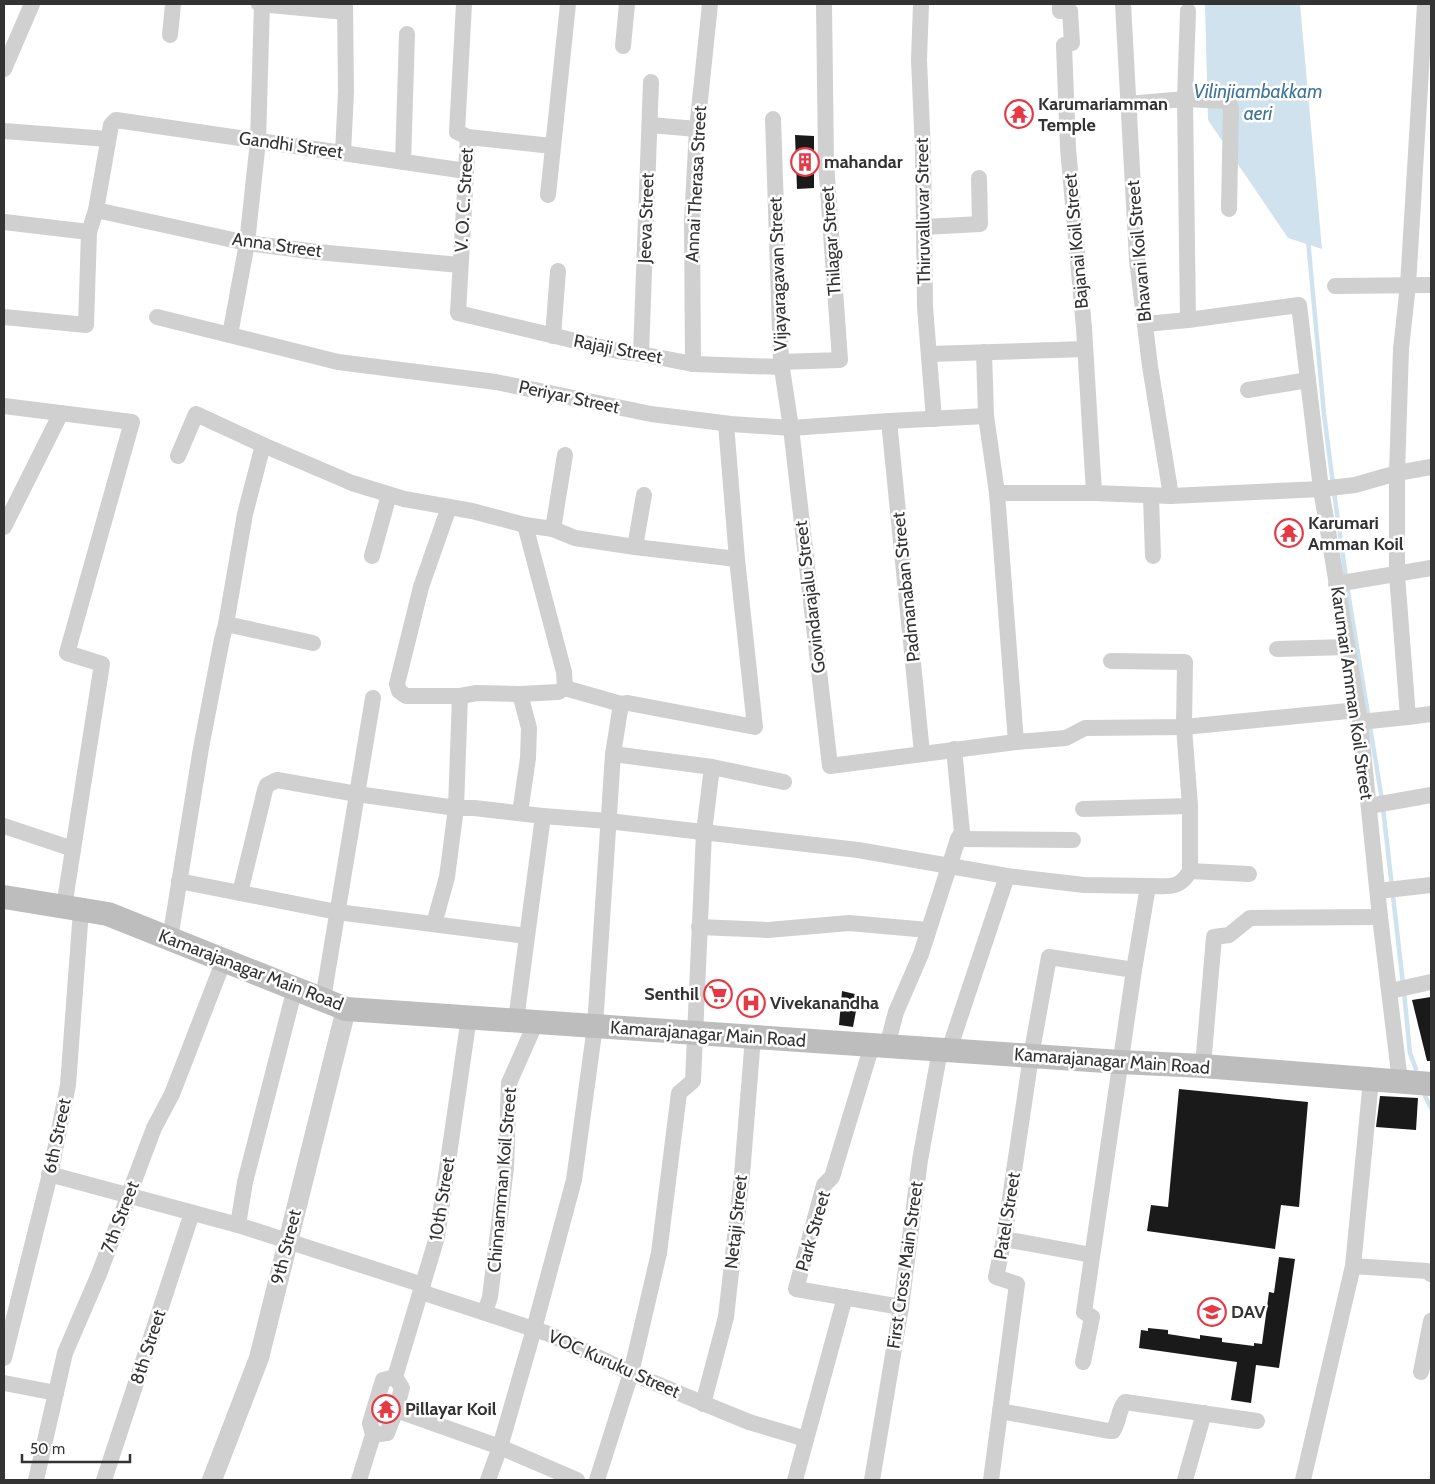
<svg xmlns="http://www.w3.org/2000/svg" width="1435" height="1484" font-family="Cabin,sans-serif">
  <style>
    .water { fill: #cfe2ee }
    .lines { fill: none; stroke-linecap: round; stroke-linejoin: round }
    .stream { stroke: #cfe2ee; stroke-width: 4.5 }
    .building { fill: #1a1a1a }
    .minor { stroke: #d0d0d0; stroke-width: 16 }
    .tertiary { stroke: #d0d0d0; stroke-width: 20 }
    .secondary { stroke: #bdbdbd; stroke-width: 24 }
    .labels { text-anchor: middle; dominant-baseline: central; stroke-width: 5; stroke-linejoin: round; paint-order: stroke }
    .poi-label { font-size: 18px; font-weight: bold; fill: #333; stroke: #fff; text-anchor: start }
    .street-label { font-size: 18px; fill: #333; stroke: #fff }
    .water-label { font-size: 19px; font-style: italic; fill: #3f7597; stroke: #fff }
  </style>
  <rect width="100%" height="100%" fill="#fff"/>
  <polygon class="water" points="1205,4 1300,4 1322,249 1288,238 1208,120"/>
  <g class="lines">
    <g class="stream">
      <polyline points="1308,240 1324,414 1333,484"/>
      <polyline points="1334,492 1346,578"/>
      <polyline points="1347,586 1382,800"/>
      <polyline points="1383,808 1403,984"/>
      <polyline points="1404,992 1410,1053 1416,1069"/>
      <polyline points="1425,1096 1431,1108"/>
    </g>
  </g>
  <g class="building">
    <polygon points="795,135 814,136 814,188 797,189"/>
    <polygon points="842,991 859,995 853,1027 839,1025"/>
    <polygon points="1431,997 1431,1061 1427,1061 1412,1000"/>
    <polygon points="1179,1089 1308,1102 1299,1207 1281,1205 1275,1249 1147,1231 1151,1205 1168,1207"/>
    <polygon points="1380,1096 1418,1098 1416,1130 1376,1127"/>
    <polygon points="1279,1257 1295,1259 1279,1368 1256,1365 1251,1403 1231,1400 1237,1362 1139,1348 1141,1330 1148,1331 1148,1328 1168,1330 1168,1334 1200,1339 1200,1335 1222,1338 1222,1342 1254,1346 1254,1343 1262,1344 1269,1292 1274,1293"/>
  </g>
  <g class="lines">
    <g class="minor">
      <polyline points="259,4 345,12"/>
      <polyline points="464,4 457,132 468,137 458,313 618,351 641,354 693,364 782,367"/>
      <polyline points="921,4 919,60 923,152 925,307 934,419"/>
      <polyline points="1060,4 1060,11 1070,11 1072,43 1064,45 1068,148 1084,328 1094,493"/>
      <polyline points="1123,4 1137,260 1150,366 1171,496"/>
      <polyline points="170,35 173,4"/>
      <polyline points="623,46 627,4"/>
      <polyline points="4,69 32,4"/>
      <polyline points="1128,104 1185,99 1226,101 1231,107 1229,209"/>
      <polyline points="773,119 781,362 791,428 830,766 1016,742 1066,738 1085,728 1184,727 1358,710"/>
      <polyline points="650,125 697,129"/>
      <polyline points="4,131 108,139"/>
      <polyline points="468,137 552,146"/>
      <polyline points="343,153 346,92 345,4"/>
      <polyline points="403,162 407,34"/>
      <polyline points="548,195 568,4"/>
      <polyline points="96,210 247,243 317,252 460,265"/>
      <polyline points="4,222 89,232"/>
      <polyline points="924,227 980,224 979,178"/>
      <polyline points="1335,286 1431,285"/>
      <polyline points="4,317 86,325 89,232 96,210 111,125 116,120 466,171"/>
      <polyline points="157,317 338,362 496,382 651,414 731,424 791,428 889,421 986,416"/>
      <polyline points="1188,320 1185,99 1188,11"/>
      <polyline points="1145,324 1188,320 1299,305 1321,489 1360,722 1380,917 1400,1081"/>
      <polyline points="230,335 247,243 258,141 262,4"/>
      <polyline points="553,336 558,271"/>
      <polyline points="984,352 986,416 997,493 1016,742"/>
      <polyline points="641,354 651,82"/>
      <polyline points="929,354 1085,349"/>
      <polyline points="781,362 840,360 826,162 824,4"/>
      <polyline points="693,364 692,222 697,129 710,4"/>
      <polyline points="1248,390 1308,380"/>
      <polyline points="4,406 132,422 67,653 102,664 64,907"/>
      <polyline points="889,421 922,753"/>
      <polyline points="263,445 352,483 404,499 472,511 525,525 553,529 565,455"/>
      <polyline points="997,493 1094,493 1171,496 1321,489 1355,485 1397,473 1431,467"/>
      <polyline points="1151,497 1153,556"/>
      <polyline points="449,507 421,587 397,684 399,691 406,696 460,696 477,693 520,694 558,692 565,688 564,672 525,525"/>
      <polyline points="4,527 61,413"/>
      <polyline points="553,529 575,538 635,547 737,559"/>
      <polyline points="635,547 644,495"/>
      <polyline points="372,556 389,495"/>
      <polyline points="1336,584 1431,568"/>
      <polyline points="226,624 313,643"/>
      <polyline points="1277,649 1347,647"/>
      <polyline points="1111,661 1185,662 1184,727 1190,806 1190,871"/>
      <polyline points="565,688 621,704 628,703 755,727 737,559 726,424"/>
      <polyline points="1408,717 1431,714"/>
      <polyline points="1360,722 1408,717 1397,575 1397,473 1401,349 1408,285 1425,4"/>
      <polyline points="613,754 712,767 784,782"/>
      <polyline points="1369,806 1431,795"/>
      <polyline points="1083,809 1190,806"/>
      <polyline points="520,813 528,758 529,728 520,694"/>
      <polyline points="4,826 73,849"/>
      <polyline points="958,839 1073,840"/>
      <polyline points="179,881 337,912 527,936"/>
      <polyline points="1378,891 1431,885"/>
      <polyline points="240,893 265,790 267,785 277,780 357,794 456,808 460,696"/>
      <polyline points="434,924 447,877 456,808 474,808 543,816 608,821 858,850 1007,876 1084,885 1148,886"/>
      <polyline points="699,927 768,930 849,923 928,930"/>
      <polyline points="170,939 201,748 222,639 226,624 245,514 263,445 196,414 178,456"/>
      <path d="M 1134,970 L 1148,886 C 1168,886 1179,890 1190,871 L 1249,874"/>
      <polyline points="1390,991 1431,982"/>
      <polyline points="323,999 373,698"/>
      <polyline points="516,1020 543,816"/>
      <polyline points="872,1045 832,1177 824,1185 796,1289 901,1307"/>
      <polyline points="887,1046 896,1012 921,954 958,839 962,832 954,749"/>
      <polyline points="949,1050 1007,876"/>
      <polyline points="1203,1066 1214,937 1229,935 1250,918 1380,917"/>
      <polyline points="49,1174 238,1225 423,1285"/>
      <polyline points="238,1225 245,1182 295,988"/>
      <polyline points="1004,1239 1092,1255"/>
      <polyline points="1353,1266 1427,1271 1431,1274"/>
      <polyline points="421,1292 549,1334 631,1373 688,1397 749,1422 806,1439"/>
      <polyline points="485,1312 490,1297 506,1168 509,1083 536,1022"/>
      <polyline points="4,1358 51,1170 68,1085 81,910"/>
      <polyline points="1421,1372 1431,1321"/>
      <polyline points="4,1383 56,1393"/>
      <polyline points="703,1404 726,1317 742,1175 753,1037"/>
      <polyline points="396,1410 500,1447 577,1480"/>
      <path d="M 1000,1411 L 1109,1431 L 1113,1431 C 1119,1422 1118,1410 1125,1402 L 1257,1421"/>
      <polyline points="373,1435 387,1433 396,1410 402,1388 395,1377"/>
      <polyline points="36,1480 65,1353 99,1274 154,1128 172,1094 224,960"/>
      <polyline points="104,1480 192,1213"/>
      <polyline points="359,1480 373,1435 370,1423 383,1380 395,1377 437,1237 469,1017"/>
      <polyline points="488,1480 500,1447 534,1329 574,1180 595,1026 613,754 621,704"/>
      <polyline points="597,1480 631,1373 659,1253 679,1093 693,1081 704,832 712,767"/>
      <polyline points="795,1480 845,1297"/>
      <polyline points="872,1480 901,1307 920,1160 940,1050"/>
      <polyline points="991,1480 1017,1284 996,1277 1004,1239 1031,1056 1049,957 1134,970 1084,1312 1092,1317 1083,1362"/>
      <polyline points="1185,1480 1204,1413"/>
      <polyline points="1303,1480 1353,1266 1371,1080"/>
    </g>
    <polyline class="tertiary" points="212,1480 259,1358 346,1009"/>
    <polyline class="secondary" points="4,897 108,914 346,1009 1120,1062 1203,1066 1431,1084"/>
  </g>
  <defs>
    <symbol id="temple-ring" viewBox="-11 -11 22 22"><circle r="9.5" fill="#fff" stroke="#e63946" stroke-width="1.5"/><path d="M0-6L5-2H3V0L6.5 2.5H4V6H1.5V3h-3V6H-4V2.5H-6.5L-3 0V-2H-5Z" fill="#e63946"/></symbol>
    <symbol id="building-ring" viewBox="-11 -11 22 22"><circle r="9.5" fill="#fff" stroke="#e63946" stroke-width="1.5"/><path d="M-4-6H4V6H1V3H-1V6H-4ZM-2.5-4.3h1.7v1.8h-1.7ZM.8-4.3h1.7v1.8H.8ZM-2.5-1h1.7V.8h-1.7ZM.8-1h1.7V.8H.8Z" fill="#e63946"/></symbol>
    <symbol id="supermarket-ring" viewBox="-11 -11 22 22"><circle r="9.5" fill="#fff" stroke="#e63946" stroke-width="1.5"/><path d="M-6-5.5h2.5l.6 2H6L4.5 2H-2.5L-4.4-4H-6ZM-1.5 3.2a1.3 1.3 0 1 0 .1 0ZM3 3.2a1.3 1.3 0 1 0 .1 0Z" fill="#e63946"/></symbol>
    <symbol id="hospital-ring" viewBox="-11 -11 22 22"><circle r="9.5" fill="#fff" stroke="#e63946" stroke-width="1.5"/><path d="M-5-5h3v3.5h4V-5h3V5h-3V1.5h-4V5h-3Z" fill="#e63946"/></symbol>
    <symbol id="school-ring" viewBox="-11 -11 22 22"><circle r="9.5" fill="#fff" stroke="#e63946" stroke-width="1.5"/><path d="M0-5L7-2L0 1L-7-2ZM-4 1L0 2.5L4 1V4Q0 6-4 4Z" fill="#e63946"/></symbol>
  </defs>
  <g fill-rule="evenodd">
    <use href="#temple-ring" x="1003" y="98" width="32" height="32"/>
    <use href="#building-ring" x="789" y="146" width="32" height="32"/>
    <use href="#temple-ring" x="1273" y="517" width="32" height="32"/>
    <use href="#supermarket-ring" x="702" y="978" width="32" height="32"/>
    <use href="#hospital-ring" x="735" y="987" width="32" height="32"/>
    <use href="#school-ring" x="1196" y="1296" width="32" height="32"/>
    <use href="#temple-ring" x="370" y="1393" width="32" height="32"/>
  </g>
  <g class="labels">
    <g class="poi-label">
      <text x="1038" y="104">Karumariamman<tspan x="1038" dy="21">Temple</tspan></text>
      <text x="824" y="162">mahandar</text>
      <text x="1308" y="523">Karumari<tspan x="1308" dy="21">Amman Koil</tspan></text>
      <text x="699" y="994" text-anchor="end">Senthil</text>
      <text x="770" y="1003">Vivekanandha</text>
      <text x="1231" y="1312">DAV</text>
      <text x="405" y="1409">Pillayar Koil</text>
    </g>
    <g class="street-label">
      <text transform="translate(291 145) rotate(8)">Gandhi Street</text>
      <text transform="translate(696 184) rotate(-87)">Annai Therasa Street</text>
      <text transform="translate(464 200) rotate(-87)">V. O. C. Street</text>
      <text transform="translate(923 211) rotate(-91)">Thiruvalluvar Street</text>
      <text transform="translate(646 218) rotate(-88)">Jeeva Street</text>
      <text transform="translate(831 241) rotate(-94)">Thilagar Street</text>
      <text transform="translate(1076 241) rotate(-95)">Bajanai Koil Street</text>
      <text transform="translate(277 245) rotate(8)">Anna Street</text>
      <text transform="translate(1139 251) rotate(-95)">Bhavani Koil Street</text>
      <text transform="translate(778 274) rotate(-92)">Vijayaragavan Street</text>
      <text transform="translate(618 349) rotate(11)">Rajaji Street</text>
      <text transform="translate(569 397) rotate(12)">Periyar Street</text>
      <text transform="translate(906 587) rotate(-96)">Padmanaban Street</text>
      <text transform="translate(810 597) rotate(-97)">Govindarajalu Street</text>
      <text transform="translate(1352 693) rotate(82)">Karumari Amman Koil Street</text>
      <text transform="translate(251 970) rotate(21)">Kamarajanagar Main Road</text>
      <text transform="translate(708 1034) rotate(4)">Kamarajanagar Main Road</text>
      <text transform="translate(1112 1061) rotate(4)">Kamarajanagar Main Road</text>
      <text transform="translate(57 1136) rotate(-78)">6th Street</text>
      <text transform="translate(502 1180) rotate(-85)">Chinnamman Koil Street</text>
      <text transform="translate(442 1199) rotate(-81)">10th Street</text>
      <text transform="translate(1007 1216) rotate(-81)">Patel Street</text>
      <text transform="translate(120 1217) rotate(-69)">7th Street</text>
      <text transform="translate(736 1222) rotate(-84)">Netaji Street</text>
      <text transform="translate(813 1231) rotate(-74)">Park Street</text>
      <text transform="translate(286 1247) rotate(-76)">9th Street</text>
      <text transform="translate(905 1265) rotate(-82)">First Cross Main Street</text>
      <text transform="translate(148 1347) rotate(-72)">8th Street</text>
      <text transform="translate(614 1364) rotate(24)">VOC Kuruku Street</text>
    </g>
    <g class="water-label">
      <text x="1258" y="91">Vilinjiambakkam<tspan x="1258" dy="22">aeri</tspan></text>
    </g>
  </g>
  <rect width="1435" height="1484" fill="none" stroke="#333333" stroke-width="10"/>
  <path d="M22 1454v8h108v-8" fill="none" stroke="#333333" stroke-width="2.5"/>
  <text x="30" y="1454" font-size="15" fill="#333333" stroke="#ffffff" stroke-width="4" paint-order="stroke">50 m</text>
</svg>
